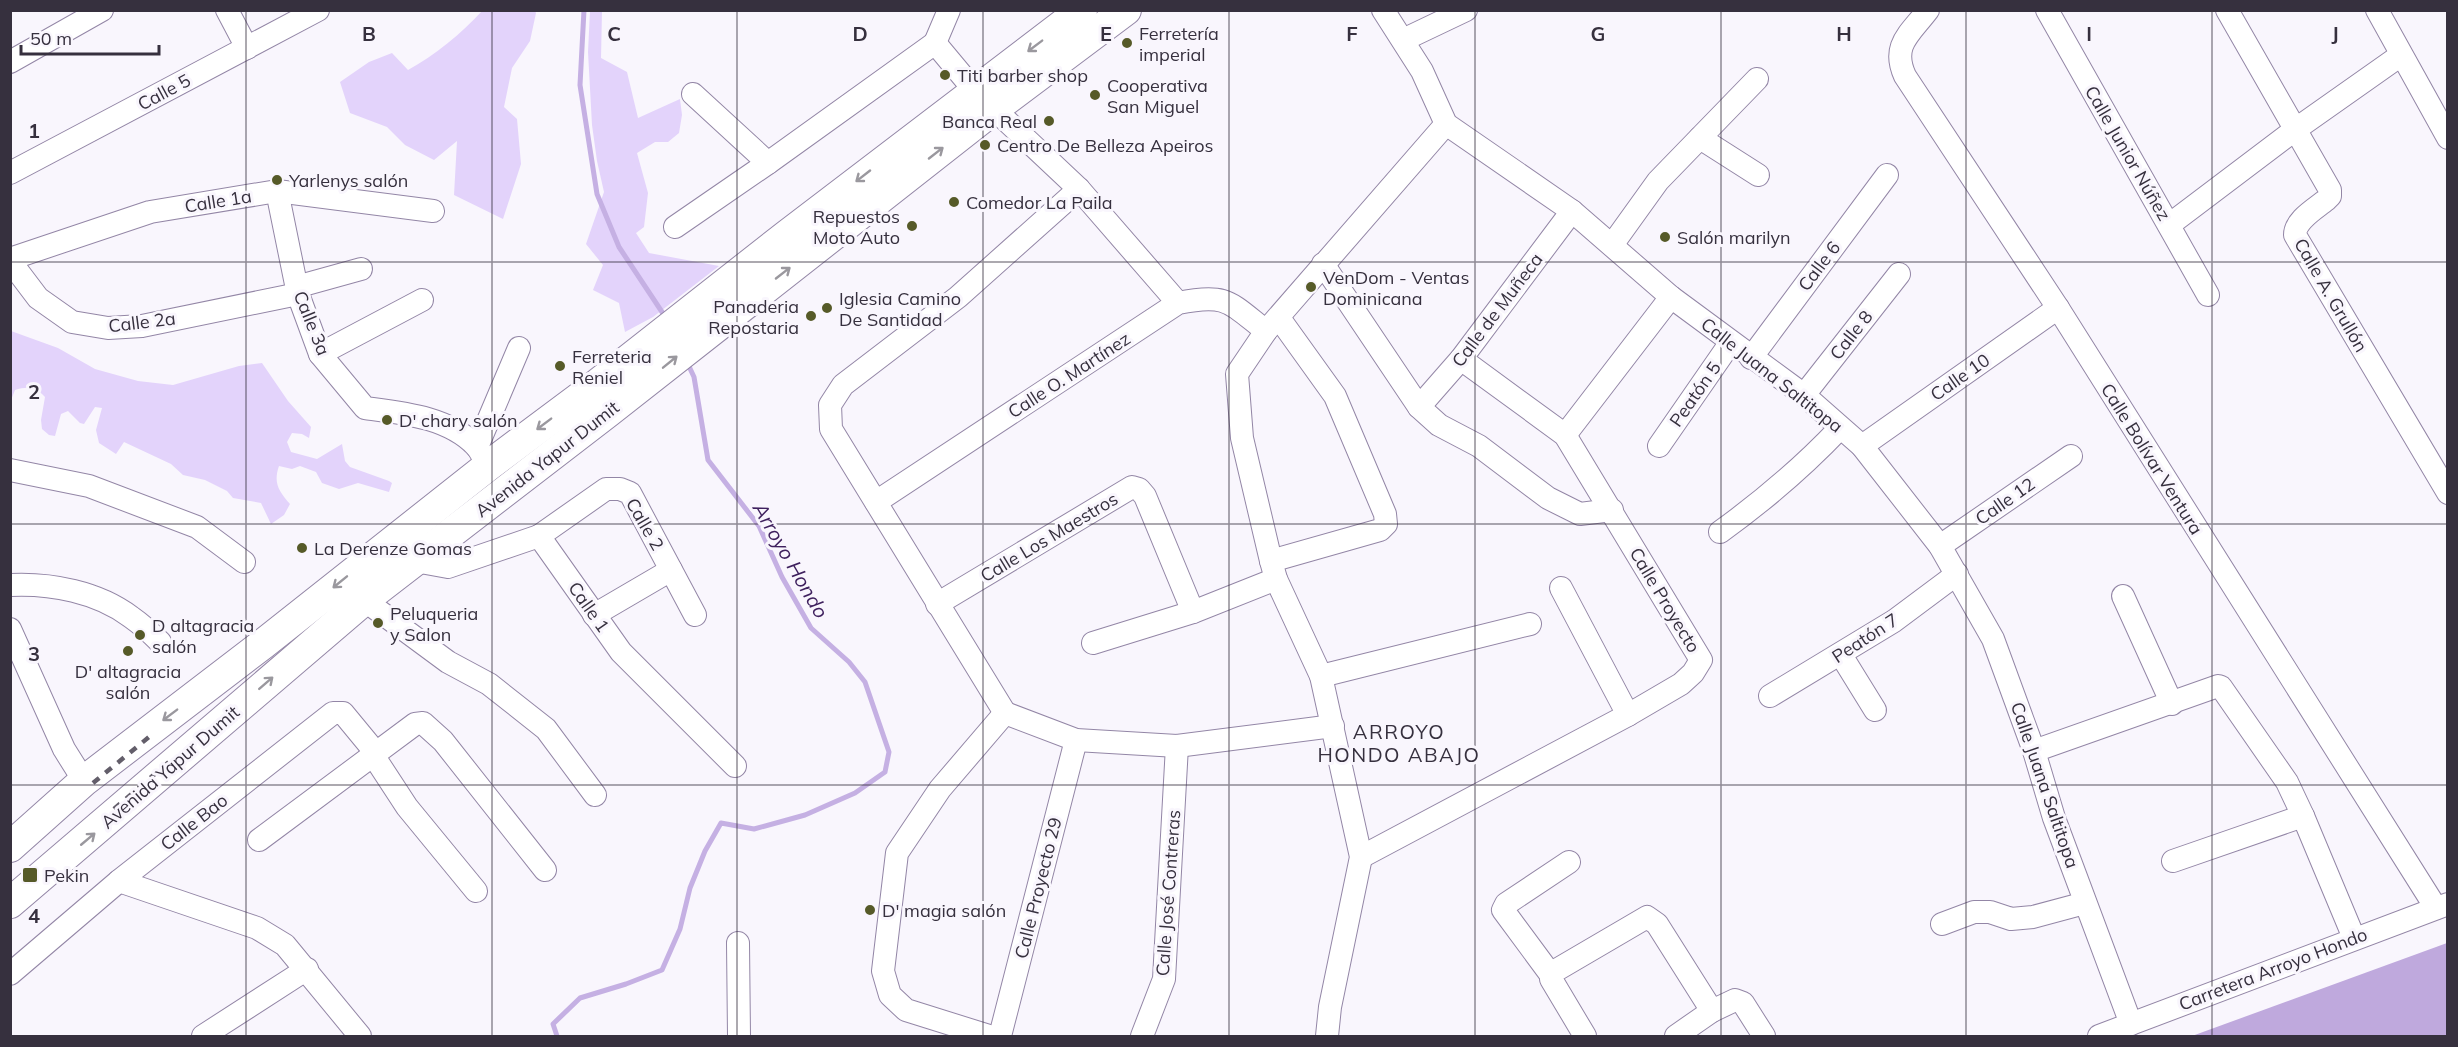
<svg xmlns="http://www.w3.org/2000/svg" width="2458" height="1047" font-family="Mulish,sans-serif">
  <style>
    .green { fill: #e3d3fb }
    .forest { fill: #bfa9dd }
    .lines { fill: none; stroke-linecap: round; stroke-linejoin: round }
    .stream { stroke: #c5b0e3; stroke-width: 5 }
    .minor-casing { stroke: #9386a6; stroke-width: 24 }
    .major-casing { stroke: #9386a6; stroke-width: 32 }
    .minor { stroke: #fff; stroke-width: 22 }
    .major { stroke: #fff; stroke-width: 30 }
    .rail { stroke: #635e6a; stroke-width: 4.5; stroke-dasharray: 8 8; stroke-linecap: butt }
    .oneway { stroke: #9a989e }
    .grid { fill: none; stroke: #36303e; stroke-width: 1.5; stroke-opacity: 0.55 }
    .poi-dot { fill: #565a28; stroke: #f9f6fd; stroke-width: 2 }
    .labels { text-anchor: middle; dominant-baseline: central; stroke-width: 6; stroke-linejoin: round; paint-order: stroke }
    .poi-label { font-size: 18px; fill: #36303e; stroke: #f9f6fd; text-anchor: start }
    .street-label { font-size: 18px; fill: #36303e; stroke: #f9f6fd }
    .water-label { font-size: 20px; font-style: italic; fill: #3f215e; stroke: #f9f6fd }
    .neighbourhood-label { font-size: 20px; letter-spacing: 1.5px; fill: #36303e; stroke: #f9f6fd }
    .grid-label { font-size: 20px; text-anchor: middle; font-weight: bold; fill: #36303e; stroke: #f9f6fd; stroke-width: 6; stroke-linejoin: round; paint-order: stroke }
  </style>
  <rect width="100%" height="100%" fill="#f9f6fd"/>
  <g class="green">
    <path d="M 482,11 L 535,11 L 536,13 L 530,41 L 512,68 L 504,107 L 517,119 L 521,164 L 503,219 L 454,195 L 457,141 L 434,160 L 405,145 L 387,127 L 350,113 L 340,82 L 369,62 L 392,53 L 408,70 C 434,56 462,33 482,11 Z"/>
    <polygon points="590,11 602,11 601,58 627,72 638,118 680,99 682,115 679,133 668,142 655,142 637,153 648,193 644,227 636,233 649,253 719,266 653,317 625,332 619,303 593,290 603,265 586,244 604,192 597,161 592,125 588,52"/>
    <path d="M 11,331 L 58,348 L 95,369 L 138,381 L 173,385 L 239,366 L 262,363 L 288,401 L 311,427 L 309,438 L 302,434 L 292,433 L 287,442 L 291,452 L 317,459 L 342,444 L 345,461 L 350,467 L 389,481 L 392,483 L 389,492 L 358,483 L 339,489 L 322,483 L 316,472 L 300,466 L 292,469 L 279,466 C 273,483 279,491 290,504 L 284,515 L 271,524 L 261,503 L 233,498 L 227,491 L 205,480 L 183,475 L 171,464 L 124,442 L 116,454 L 99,443 L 96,430 L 102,408 L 95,407 L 84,424 L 80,423 L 68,411 L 61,414 L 55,436 L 49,435 L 42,429 L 41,420 L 45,397 C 36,387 28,386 15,390 L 11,400 Z"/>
  </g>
  <polygon class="forest" points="2447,943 2447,1036 2192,1036"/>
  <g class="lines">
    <g class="stream">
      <polyline points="584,10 580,85 597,194 619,247 666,318"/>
      <polyline points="557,1036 553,1024 580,998 626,984 662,970 680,929 690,888 705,851 721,823 754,829 805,815 855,793 885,772 889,752 865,682 849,662 811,628 782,577 759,526 708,460 694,377 687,362"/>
    </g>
    <defs>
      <g id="minor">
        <polyline points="227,10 247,48"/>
        <polyline points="1383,10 1422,71 1446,124 1572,211 1671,297 1804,395 1862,446 1940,546 1993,639 2034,751 2054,818 2131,1024"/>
        <path d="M 1928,10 C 1910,34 1891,45 1905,76 L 2058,308 L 2436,908"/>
        <polyline points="2047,10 2208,295"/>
        <path d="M 2227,10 L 2330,190 L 2330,196 L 2326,200 C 2315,209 2295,220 2295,235 L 2448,493"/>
        <polyline points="2377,10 2448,138"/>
        <polyline points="1403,40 1466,10"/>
        <polyline points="935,43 949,10"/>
        <polyline points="10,62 102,10"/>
        <polyline points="693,94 768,163"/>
        <polyline points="994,109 1079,189 1178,303"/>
        <polyline points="1700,138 1758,175"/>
        <polyline points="10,173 318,10"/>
        <path d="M 277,191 L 298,294 L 320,354 L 365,408 C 403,413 448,417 476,446 C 481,451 484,460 488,466"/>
        <polyline points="2169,225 2296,129 2401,55"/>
        <polyline points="675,227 768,163 935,43 975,91"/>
        <polyline points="1612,245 1658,181 1757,79"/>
        <polyline points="10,259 150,212 277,191 433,211"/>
        <polyline points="10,261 38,298 72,322 108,328 142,326 298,294"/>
        <polyline points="1323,264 1419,407 1439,425 1479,446 1548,498 1580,514 1612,510"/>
        <polyline points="296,287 361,269"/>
        <polyline points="320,354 422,300"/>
        <polyline points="1751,358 1887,175"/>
        <polyline points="1804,395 1899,274"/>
        <polyline points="1419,407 1461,359 1572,211"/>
        <polyline points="1565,435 1671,297"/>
        <polyline points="1659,446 1731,342"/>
        <polyline points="1862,446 2058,308"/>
        <polyline points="477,447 519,348"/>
        <polyline points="10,470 89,486 197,527 244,562"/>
        <path d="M 876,502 L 1178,303 C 1227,293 1229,302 1266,331"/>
        <path d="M 1720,532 C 1763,501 1804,466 1840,428"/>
        <polyline points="539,536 606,489 620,489 630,493 695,615"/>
        <polyline points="1940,546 2071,456"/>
        <polyline points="415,561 448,567 539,536 621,652 735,766"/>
        <polyline points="1271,561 1380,530 1386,524 1385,514 1335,396 1279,318"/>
        <path d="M 10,585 C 51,583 98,592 131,617 C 141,624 151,633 160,642"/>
        <polyline points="1561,588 1628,715"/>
        <polyline points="2123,596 2172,704"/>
        <polyline points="364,600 448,662 489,684 546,729 595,795"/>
        <polyline points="937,604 1132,487 1139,489 1145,496 1193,612"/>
        <polyline points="594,615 671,570"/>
        <polyline points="10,629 64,749 84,781"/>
        <polyline points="1093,643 1193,612 1276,579"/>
        <polyline points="1841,655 1875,710"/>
        <polyline points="1321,676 1530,624"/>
        <polyline points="1770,696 1894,621 1957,574"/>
        <polyline points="1005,713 831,429 830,405 843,385 958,297 1079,189"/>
        <polyline points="1005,713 1076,740 1177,746 1333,726"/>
        <polyline points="2034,751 2218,686 2221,687 2287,782 2303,816 2354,938"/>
        <polyline points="373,755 407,807 476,891"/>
        <polyline points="259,840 415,724 423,723 443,741 545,870"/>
        <polyline points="1361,857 1628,715 1681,684 1693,673 1701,660 1565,435 1461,359"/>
        <polyline points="2173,861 2303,816"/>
        <polyline points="119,881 257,928 285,945 360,1036"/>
        <polyline points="1942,924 1974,912 1990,912 2011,919 2033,917 2085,903"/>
        <polyline points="738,943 739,1036"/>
        <polyline points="10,974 119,881 333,713 343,713 376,753"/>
        <polyline points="1551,975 1503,910 1506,904 1569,862"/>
        <polyline points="203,1036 307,969"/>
        <polyline points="989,1036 906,1010 890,995 883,971 897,853 940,789 1005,713"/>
        <polyline points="1000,1036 1076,740"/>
        <polyline points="1142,1036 1164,979 1177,746"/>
        <polyline points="1327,1036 1330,1007 1361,857 1321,676 1276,579 1271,561 1242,438 1237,374 1266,331 1446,124"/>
        <polyline points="1585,1036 1551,979 1553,972 1647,917 1657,924 1712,1011"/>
        <polyline points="1676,1036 1712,1011 1735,1000 1743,1003 1764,1036"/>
        <polyline points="2099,1036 2448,904"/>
      </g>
      <g id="major">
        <polyline points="10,847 84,781 263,644 488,466 591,389 787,235 1082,10"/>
        <polyline points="10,903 364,600 608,412 994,109 1126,10"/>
      </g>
    </defs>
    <use href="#minor" class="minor-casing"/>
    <use href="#major" class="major-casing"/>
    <use href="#minor" class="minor"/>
    <use href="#major" class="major"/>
    <g class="rail">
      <polyline points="93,783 149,737"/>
      <polyline points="114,809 170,761"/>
    </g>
  </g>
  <defs><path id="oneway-shaft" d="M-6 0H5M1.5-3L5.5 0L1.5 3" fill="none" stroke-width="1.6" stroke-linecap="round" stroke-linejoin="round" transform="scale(1.5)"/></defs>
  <g class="oneway">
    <use href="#oneway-shaft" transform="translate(1035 46) rotate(143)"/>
    <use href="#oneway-shaft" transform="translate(936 153) rotate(-38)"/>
    <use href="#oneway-shaft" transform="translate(863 176) rotate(142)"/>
    <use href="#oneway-shaft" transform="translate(783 273) rotate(-38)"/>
    <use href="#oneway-shaft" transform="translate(670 362) rotate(-39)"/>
    <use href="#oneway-shaft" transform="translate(544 424) rotate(143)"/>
    <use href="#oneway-shaft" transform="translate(340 582) rotate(141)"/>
    <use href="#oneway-shaft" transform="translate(266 683) rotate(-41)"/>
    <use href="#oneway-shaft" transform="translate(170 715) rotate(143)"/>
    <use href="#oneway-shaft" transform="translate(88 839) rotate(-40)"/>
  </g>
  <path class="grid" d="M 246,10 L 246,1036M 492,10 L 492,1036M 737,10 L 737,1036M 983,10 L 983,1036M 1229,10 L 1229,1036M 1475,10 L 1475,1036M 1721,10 L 1721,1036M 1966,10 L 1966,1036M 2212,10 L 2212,1036M 10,262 L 2448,262M 10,524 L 2448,524M 10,785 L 2448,785"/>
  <g class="poi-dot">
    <circle cx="1127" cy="43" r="6"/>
    <circle cx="945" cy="75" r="6"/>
    <circle cx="1095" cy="95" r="6"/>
    <circle cx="1049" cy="121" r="6"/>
    <circle cx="985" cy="145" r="6"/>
    <circle cx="277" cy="180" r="6"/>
    <circle cx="954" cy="202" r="6"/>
    <circle cx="912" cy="226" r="6"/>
    <circle cx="1665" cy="237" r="6"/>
    <circle cx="1311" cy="287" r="6"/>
    <circle cx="827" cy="308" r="6"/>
    <circle cx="811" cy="316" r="6"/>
    <circle cx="560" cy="366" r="6"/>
    <circle cx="387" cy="420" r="6"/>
    <circle cx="302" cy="548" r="6"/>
    <circle cx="378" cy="623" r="6"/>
    <circle cx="140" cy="635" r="6"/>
    <circle cx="128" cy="651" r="6"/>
    <rect x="22" y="867" width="16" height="16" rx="3"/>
    <circle cx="870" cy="910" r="6"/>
  </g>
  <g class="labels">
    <g class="poi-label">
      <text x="1139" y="33">Ferretería<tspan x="1139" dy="21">imperial</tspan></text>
      <text x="957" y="75">Titi barber shop</text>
      <text x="1107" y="85">Cooperativa<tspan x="1107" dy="21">San Miguel</tspan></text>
      <text x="1037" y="121" text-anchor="end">Banca Real</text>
      <text x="997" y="145">Centro De Belleza Apeiros</text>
      <text x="289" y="180">Yarlenys salón</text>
      <text x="966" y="202">Comedor La Paila</text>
      <text x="900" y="216" text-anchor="end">Repuestos<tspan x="900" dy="21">Moto Auto</tspan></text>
      <text x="1677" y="237">Salón marilyn</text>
      <text x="1323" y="277">VenDom - Ventas<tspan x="1323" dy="21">Dominicana</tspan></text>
      <text x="839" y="298">Iglesia Camino<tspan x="839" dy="21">De Santidad</tspan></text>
      <text x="799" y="306" text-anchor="end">Panaderia<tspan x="799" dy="21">Repostaria</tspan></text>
      <text x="572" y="356">Ferreteria<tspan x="572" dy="21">Reniel</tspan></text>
      <text x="399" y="420">D' chary salón</text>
      <text x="314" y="548">La Derenze Gomas</text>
      <text x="390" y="613">Peluqueria<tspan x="390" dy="21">y Salon</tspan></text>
      <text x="152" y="625">D altagracia<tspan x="152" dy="21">salón</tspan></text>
      <text x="128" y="671" text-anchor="middle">D' altagracia<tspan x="128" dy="21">salón</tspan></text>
      <text x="44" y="875">Pekin</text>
      <text x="882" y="910">D' magia salón</text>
    </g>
    <g class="street-label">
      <text transform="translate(164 92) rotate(-28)">Calle 5</text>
      <text transform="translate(2128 153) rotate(60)">Calle Junior Núñez</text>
      <text transform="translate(218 201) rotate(-9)">Calle 1a</text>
      <text transform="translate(1819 266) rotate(-53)">Calle 6</text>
      <text transform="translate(2331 295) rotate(60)">Calle A. Grullón</text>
      <text transform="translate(1497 310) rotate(-53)">Calle de Muñeca</text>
      <text transform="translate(142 322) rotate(-7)">Calle 2a</text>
      <text transform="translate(312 323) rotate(68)">Calle 3a</text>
      <text transform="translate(1851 335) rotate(-52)">Calle 8</text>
      <text transform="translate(1069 375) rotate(-33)">Calle O. Martínez</text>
      <text transform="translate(1772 375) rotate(38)">Calle Juana Saltitopa</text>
      <text transform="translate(1960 377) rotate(-35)">Calle 10</text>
      <text transform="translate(1695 394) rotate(-55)">Peatón 5</text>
      <text transform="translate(547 459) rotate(-38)">Avenida Yapur Dumit</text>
      <text transform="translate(2152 459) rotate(58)">Calle Bolívar Ventura</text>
      <text transform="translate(2005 501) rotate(-35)">Calle 12</text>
      <text transform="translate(645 524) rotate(60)">Calle 2</text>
      <text transform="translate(1049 537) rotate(-31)">Calle Los Maestros</text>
      <text transform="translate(1665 600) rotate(59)">Calle Proyecto</text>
      <text transform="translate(589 607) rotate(55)">Calle 1</text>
      <text transform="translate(1865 638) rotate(-33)">Peatón 7</text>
      <text transform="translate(170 767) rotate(-41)">Avenida Yapur Dumit</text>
      <text transform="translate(2045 785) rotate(71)">Calle Juana Saltitopa</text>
      <text transform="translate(194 822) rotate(-38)">Calle Bao</text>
      <text transform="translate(1038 888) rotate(-76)">Calle Proyecto 29</text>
      <text transform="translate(1168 893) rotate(-86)">Calle José Contreras</text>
      <text transform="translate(2273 969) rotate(-21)">Carretera Arroyo Hondo</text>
    </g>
    <g class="water-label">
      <text transform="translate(791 560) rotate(60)">Arroyo Hondo</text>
    </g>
    <g class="neighbourhood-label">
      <text x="1399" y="731">ARROYO<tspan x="1399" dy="23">HONDO ABAJO</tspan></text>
    </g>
  </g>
  <g class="grid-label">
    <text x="369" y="41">B</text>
    <text x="614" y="41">C</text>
    <text x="860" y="41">D</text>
    <text x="1106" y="41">E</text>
    <text x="1352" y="41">F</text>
    <text x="1598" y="41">G</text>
    <text x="1844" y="41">H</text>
    <text x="2089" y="41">I</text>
    <text x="2335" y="41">J</text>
    <text x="34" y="138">1</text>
    <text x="34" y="399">2</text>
    <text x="34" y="661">3</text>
    <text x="34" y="923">4</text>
  </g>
  <rect width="2458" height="1047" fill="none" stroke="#36303e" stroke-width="24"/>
  <path d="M21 45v9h138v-9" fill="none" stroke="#36303e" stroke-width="3"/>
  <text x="30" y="45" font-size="18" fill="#36303e" stroke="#f9f6fd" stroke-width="4.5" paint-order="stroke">50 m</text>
</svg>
